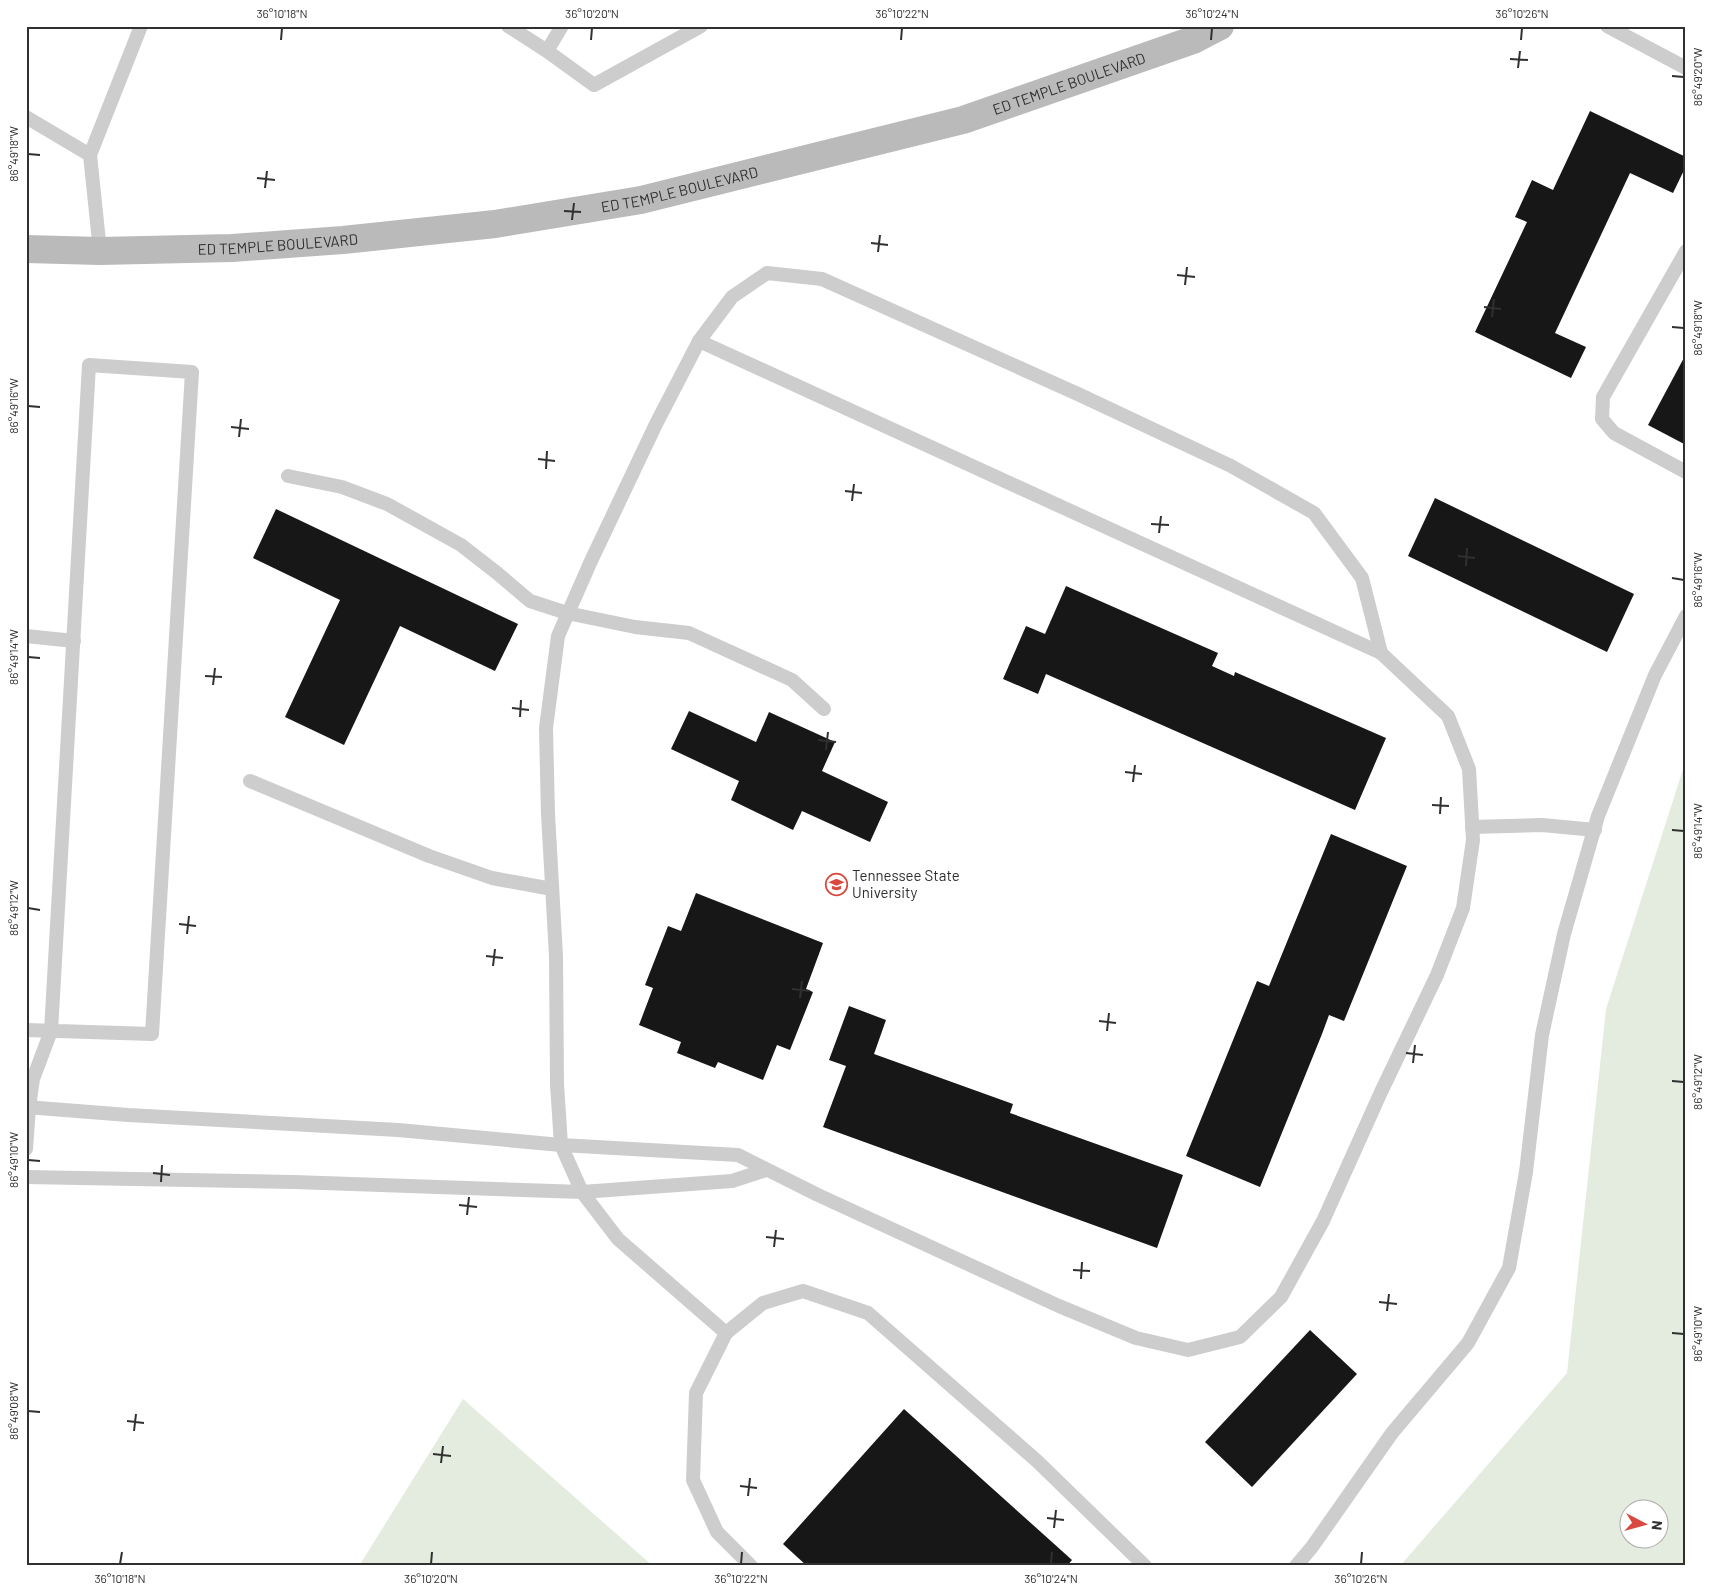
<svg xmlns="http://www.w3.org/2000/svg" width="1712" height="1592" font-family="Barlow,sans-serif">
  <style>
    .green { fill: #e4ecdf; fill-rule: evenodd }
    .building { fill: #171717 }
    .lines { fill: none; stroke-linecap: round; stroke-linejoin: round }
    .service { stroke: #cdcdcd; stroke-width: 14 }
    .secondary { stroke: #bababa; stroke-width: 28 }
    .ticks { fill: none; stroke: #303030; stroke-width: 2 }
    .labels { text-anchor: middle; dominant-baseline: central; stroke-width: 5; stroke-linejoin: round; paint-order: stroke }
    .street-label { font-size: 15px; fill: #303030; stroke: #fff }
    .poi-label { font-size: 15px; fill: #303030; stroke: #fff; text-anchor: start }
    .neatline { fill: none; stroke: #303030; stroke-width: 2 }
    .ticks-label { font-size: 12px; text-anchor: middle; fill: #303030 }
  </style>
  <rect width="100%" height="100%" fill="#fff"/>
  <g class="green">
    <path d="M 1686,760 L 1686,1566 L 1400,1566 L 1567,1373 L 1606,1009 ZM 1630,1510 L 1660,1510 L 1660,1540 L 1630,1540 Z"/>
    <polygon points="463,1399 653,1566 359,1566"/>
  </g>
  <g class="building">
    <polygon points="1590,111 1686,157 1686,166 1673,193 1630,173 1555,333 1586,347 1571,378 1475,332 1527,222 1515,217 1532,180 1553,190"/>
    <polygon points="1686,354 1686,445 1648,425"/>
    <polygon points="1435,498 1634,594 1607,652 1408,556"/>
    <polygon points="276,509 518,624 495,671 400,626 344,745 285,717 340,600 253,558"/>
    <polygon points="1066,586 1218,653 1212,666 1234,676 1235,672 1386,738 1355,810 1046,674 1038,694 1003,679 1026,626 1045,634"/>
    <polygon points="689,711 756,742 769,712 835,742 822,771 888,802 870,842 802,811 793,830 731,800 739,781 671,749"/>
    <polygon points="1331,834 1407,866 1344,1021 1329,1015 1322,1034 1260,1187 1186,1156 1257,981 1269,986"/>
    <polygon points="696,893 823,943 806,989 813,992 790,1050 777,1045 763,1080 718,1062 715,1068 677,1053 681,1042 639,1025 653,988 645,985 668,926 681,931"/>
    <polygon points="849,1006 886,1020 874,1054 1013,1104 1010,1113 1183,1175 1157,1248 823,1127 846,1066 829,1060"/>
    <polygon points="1310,1330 1357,1374 1252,1487 1205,1442"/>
    <polygon points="904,1409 1072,1560 1067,1566 807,1566 783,1544"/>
  </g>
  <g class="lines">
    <g class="service">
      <polyline points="508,26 547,51 594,85 701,26"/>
      <polyline points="1607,26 1686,68"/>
      <polyline points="547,51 562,26"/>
      <polyline points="26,117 90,155"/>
      <polyline points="100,251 90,155 141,26"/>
      <polyline points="1686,251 1603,397 1602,419 1614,433 1686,472"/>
      <polyline points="699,341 732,297 767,273 822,279 1080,395 1231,466 1314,513 1362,578 1381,653"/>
      <polyline points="288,476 342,487 387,504 461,545 497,573 530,601 567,613 635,627 689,633 792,680 824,709"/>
      <polyline points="26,636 74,641"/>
      <polyline points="250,781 429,856 492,878 552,889"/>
      <polyline points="1472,827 1542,825 1595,830"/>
      <polyline points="26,1030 152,1034 192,372 89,365 51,1031 33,1079 29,1107 26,1149"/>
      <polyline points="26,1107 128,1115 398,1130 561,1145 738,1155 818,1195 1059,1306 1136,1338 1188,1350 1240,1337 1281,1297 1323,1221 1381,1092 1437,975 1463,908 1473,840 1469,769 1448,716 1381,653 699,341 656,424 591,561 558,636 546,728 548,814 556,956 557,1084 561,1145 582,1192 618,1239 726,1333 763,1303 803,1291 868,1313 1037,1461 1145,1566"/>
      <polyline points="26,1177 294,1182 582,1192 732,1181 766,1170"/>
      <polyline points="726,1333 696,1393 693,1480 717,1532 751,1566"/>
      <polyline points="1296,1566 1312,1547 1392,1433 1468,1343 1509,1268 1526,1172 1542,1035 1564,934 1598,816 1655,675 1686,616"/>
    </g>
    <path class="secondary" id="s1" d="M 26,249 L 100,251 L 232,248 L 343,240 L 495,224 L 641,200 L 963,120 L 1193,40 L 1220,26"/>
  </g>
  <path class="ticks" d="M 281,40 L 282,28M 591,40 L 592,28M 901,40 L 902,28M 1211,40 L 1212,28M 1521,40 L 1522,28M 1510,59 L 1528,60M 1518,68 L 1520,51M 1672,76 L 1684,77M 28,154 L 40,155M 257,178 L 275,180M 265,188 L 267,171M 564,211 L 581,212M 572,220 L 574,203M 871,243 L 888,245M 878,252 L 880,235M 1177,275 L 1195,277M 1185,285 L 1187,267M 1484,307 L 1501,309M 1492,317 L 1494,299M 1672,327 L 1684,328M 28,406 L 40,407M 231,427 L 249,429M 239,437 L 241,419M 538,459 L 555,461M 546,469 L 547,451M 845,491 L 862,493M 852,501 L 854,484M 1151,524 L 1169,525M 1159,533 L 1161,516M 1458,556 L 1475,558M 1466,566 L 1467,548M 1672,578 L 1684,580M 28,657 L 40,658M 205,676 L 222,677M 213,685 L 215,668M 512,708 L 529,710M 520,717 L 521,700M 818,740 L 836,742M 826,750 L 828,732M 1125,772 L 1142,774M 1133,782 L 1135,765M 1432,805 L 1449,806M 1440,814 L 1441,797M 1672,830 L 1684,831M 28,908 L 40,910M 179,924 L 196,926M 187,934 L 189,916M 486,956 L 503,958M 493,966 L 495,949M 792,989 L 810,991M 800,998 L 802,981M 1099,1021 L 1116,1023M 1107,1031 L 1109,1013M 1406,1053 L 1423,1055M 1413,1063 L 1415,1045M 1672,1081 L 1684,1082M 28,1160 L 40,1161M 153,1173 L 170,1175M 161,1182 L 162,1165M 459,1205 L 477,1207M 467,1215 L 469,1197M 766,1237 L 784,1239M 774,1247 L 776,1230M 1073,1270 L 1090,1271M 1081,1279 L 1082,1262M 1379,1302 L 1397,1304M 1387,1311 L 1389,1294M 1672,1333 L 1684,1334M 28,1411 L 40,1412M 127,1421 L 144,1423M 134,1431 L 136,1414M 433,1454 L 451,1456M 441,1463 L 443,1446M 740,1486 L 757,1488M 748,1496 L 750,1478M 1047,1518 L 1064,1520M 1054,1528 L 1056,1510M 120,1564 L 122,1552M 431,1564 L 432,1552M 741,1564 L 742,1552M 1051,1564 L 1052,1552M 1361,1564 L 1362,1552"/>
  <defs>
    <symbol id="university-ring" viewBox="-11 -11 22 22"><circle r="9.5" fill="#fff" stroke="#da493f" stroke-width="1.5"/><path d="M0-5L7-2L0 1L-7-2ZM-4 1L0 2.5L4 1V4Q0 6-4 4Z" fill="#da493f"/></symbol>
  </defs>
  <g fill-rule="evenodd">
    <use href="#university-ring" x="824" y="872" width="25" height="25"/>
  </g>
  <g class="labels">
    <g class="street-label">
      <text stroke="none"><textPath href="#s1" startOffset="1062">ED TEMPLE BOULEVARD</textPath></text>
      <text stroke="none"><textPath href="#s1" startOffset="658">ED TEMPLE BOULEVARD</textPath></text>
      <text stroke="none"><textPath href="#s1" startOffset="252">ED TEMPLE BOULEVARD</textPath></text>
    </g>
    <g class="poi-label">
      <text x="852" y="875">Tennessee State<tspan x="852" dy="17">University</tspan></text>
    </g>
  </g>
  <rect width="1712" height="1592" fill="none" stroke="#ffffff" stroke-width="55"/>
  <g transform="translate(1644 1524) rotate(96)"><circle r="24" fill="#ffffff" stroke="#acacac"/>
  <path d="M0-4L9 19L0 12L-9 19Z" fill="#da493f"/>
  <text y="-8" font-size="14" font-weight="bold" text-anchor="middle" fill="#303030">N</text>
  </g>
  <rect x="28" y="28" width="1656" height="1536" class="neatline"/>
  <g class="ticks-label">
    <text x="282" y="18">36°10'18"N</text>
    <text x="592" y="18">36°10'20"N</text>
    <text x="902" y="18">36°10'22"N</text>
    <text x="1212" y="18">36°10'24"N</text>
    <text x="1522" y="18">36°10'26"N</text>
    <text transform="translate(1698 77) rotate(-90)" y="4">86°49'20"W</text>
    <text transform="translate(14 154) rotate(-90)" y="4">86°49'18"W</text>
    <text transform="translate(1698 328) rotate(-90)" y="4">86°49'18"W</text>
    <text transform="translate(14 406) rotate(-90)" y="4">86°49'16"W</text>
    <text transform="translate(1698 580) rotate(-90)" y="4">86°49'16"W</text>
    <text transform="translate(14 657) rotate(-90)" y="4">86°49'14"W</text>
    <text transform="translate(1698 831) rotate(-90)" y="4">86°49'14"W</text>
    <text transform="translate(14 908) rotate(-90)" y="4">86°49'12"W</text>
    <text transform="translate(1698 1082) rotate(-90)" y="4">86°49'12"W</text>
    <text transform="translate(14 1160) rotate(-90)" y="4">86°49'10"W</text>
    <text transform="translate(1698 1334) rotate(-90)" y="4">86°49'10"W</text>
    <text transform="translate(14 1411) rotate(-90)" y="4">86°49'08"W</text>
    <text x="120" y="1583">36°10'18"N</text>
    <text x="431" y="1583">36°10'20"N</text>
    <text x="741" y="1583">36°10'22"N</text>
    <text x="1051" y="1583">36°10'24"N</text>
    <text x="1361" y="1583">36°10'26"N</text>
  </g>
</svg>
